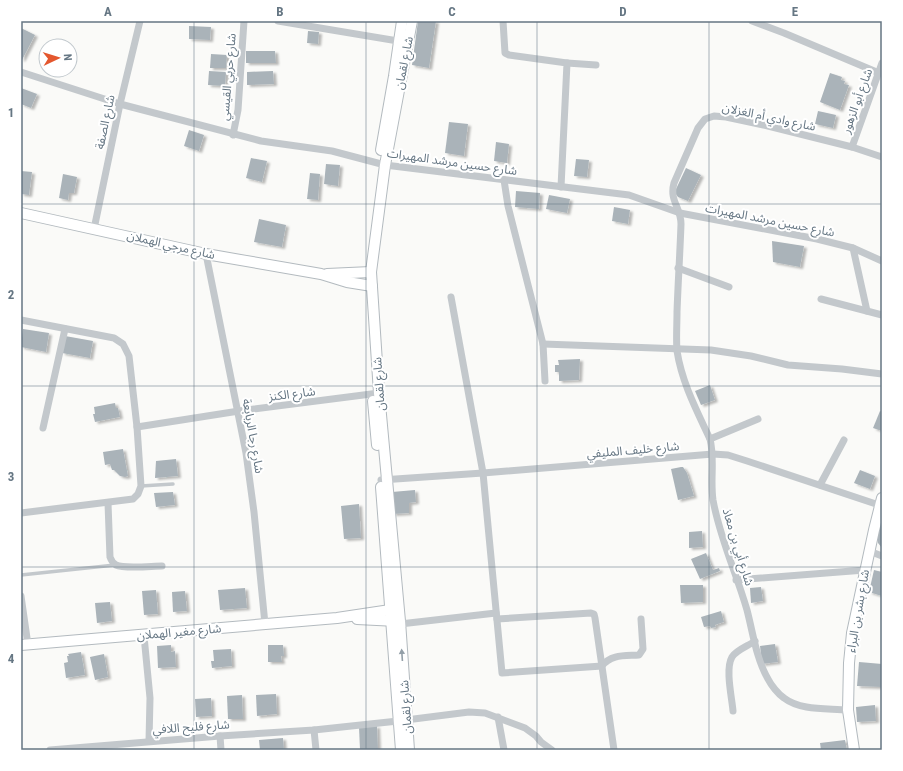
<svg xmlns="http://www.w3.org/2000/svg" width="903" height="771" font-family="'Roboto Condensed','Noto Sans Arabic',sans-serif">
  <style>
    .building { fill: #aab3b9; filter: url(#shadow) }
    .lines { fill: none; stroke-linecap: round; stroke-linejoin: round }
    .secondary-casing { stroke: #b3babf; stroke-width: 12 }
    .lane { stroke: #c3c8cc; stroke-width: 3.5 }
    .street { stroke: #c3c8cc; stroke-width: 7 }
    .secondary { stroke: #fff; stroke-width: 10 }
    .oneway { fill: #939fa8 }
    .grid { fill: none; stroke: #657683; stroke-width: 1; stroke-opacity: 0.55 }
    .labels { text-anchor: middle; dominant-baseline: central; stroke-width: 4; stroke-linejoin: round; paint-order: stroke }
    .street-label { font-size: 12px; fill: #657683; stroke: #fff }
    .neatline { fill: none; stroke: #657683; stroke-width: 1.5 }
    .grid-label { font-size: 13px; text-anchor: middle; font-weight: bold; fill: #657683 }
  </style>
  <defs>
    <filter id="shadow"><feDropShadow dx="3" dy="2" stdDeviation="1" flood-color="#0004"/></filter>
  </defs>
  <rect width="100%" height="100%" fill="#fafaf8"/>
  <g class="building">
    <polygon points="418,21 436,21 429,68 412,65"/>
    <polygon points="189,26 211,27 210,40 189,39"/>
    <polygon points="21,28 35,35 22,60 21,59"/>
    <polygon points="308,31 319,32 318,44 307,43"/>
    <polygon points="246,51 275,51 276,63 246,63"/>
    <polygon points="211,54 227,55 226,68 210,68"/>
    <polygon points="209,71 226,72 225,86 208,85"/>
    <polygon points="273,71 274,84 247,85 247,72"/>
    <polygon points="830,73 842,77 841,80 845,81 844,84 849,85 840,110 820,102"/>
    <polygon points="21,88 37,94 31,108 21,104"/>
    <polygon points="818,111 836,115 833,128 815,124"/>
    <polygon points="449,122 468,124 464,156 445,153"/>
    <polygon points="189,130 204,135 199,151 184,146"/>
    <polygon points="496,142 509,144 507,163 494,161"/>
    <polygon points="251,158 267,161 262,182 246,178"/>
    <polygon points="576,159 589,160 587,177 574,176"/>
    <polygon points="326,164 340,165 338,186 324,184"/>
    <polygon points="686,168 701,175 688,201 678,197 675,193 676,189"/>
    <polygon points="21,171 32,172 29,195 21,194"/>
    <polygon points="310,173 320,174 318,200 307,199"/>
    <polygon points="63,174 77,177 74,193 69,193 68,200 59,198"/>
    <polygon points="516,191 540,193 539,209 515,207"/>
    <polygon points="549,195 570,199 567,213 546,209"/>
    <polygon points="614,207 630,210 628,224 612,221"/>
    <polygon points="259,219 286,225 282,247 254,242"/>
    <polygon points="772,241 804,246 800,267 773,262"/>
    <polygon points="23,329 49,333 46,352 21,347"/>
    <polygon points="65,336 93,341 90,358 62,353"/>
    <polygon points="580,359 579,380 559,381 559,372 555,372 555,365 559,365 558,360"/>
    <polygon points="710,385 715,400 701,405 695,391"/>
    <polygon points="115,403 116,408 118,408 120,417 95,422 93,414 95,414 94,407"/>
    <polygon points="880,411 882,412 882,431 873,428"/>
    <polygon points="123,449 128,476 125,477 120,476 114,470 112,470 110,464 105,465 103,452"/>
    <polygon points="176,459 178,476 155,478 156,461"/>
    <polygon points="681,467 683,467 687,473 694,496 678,500 671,469"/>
    <polygon points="860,470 875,476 870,489 854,483"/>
    <polygon points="415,490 416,502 409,503 409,513 393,514 392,492"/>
    <polygon points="173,492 175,505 156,507 154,493"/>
    <polygon points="359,504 361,538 344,539 341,506"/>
    <polygon points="882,511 882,548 878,543 876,534"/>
    <polygon points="702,531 703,547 689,548 689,532"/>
    <polygon points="706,553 713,570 719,568 720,571 700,579 691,559"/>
    <polygon points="874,570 882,572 882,596 869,592"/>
    <polygon points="680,585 703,585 703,602 681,603"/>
    <polygon points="761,587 763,601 751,603 750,588"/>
    <polygon points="245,588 247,608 220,610 218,590"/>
    <polygon points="156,590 158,614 144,615 142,591"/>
    <polygon points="185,591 187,611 173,612 172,592"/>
    <polygon points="110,602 112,621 97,623 95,603"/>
    <polygon points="721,611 724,622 715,625 716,627 711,628 710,626 704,627 701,617"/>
    <polygon points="775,644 778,662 762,664 760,646"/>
    <polygon points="171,645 171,652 175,651 176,667 158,668 157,646"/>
    <polygon points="268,645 283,645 284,656 281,656 282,662 268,662"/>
    <polygon points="231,649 232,666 212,668 211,661 214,661 213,650"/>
    <polygon points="81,652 85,675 66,678 64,663 68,662 67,656 69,656 68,654"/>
    <polygon points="104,654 108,677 95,680 90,657"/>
    <polygon points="859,662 882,664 882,687 857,686"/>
    <polygon points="276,694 277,714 257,716 256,695"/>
    <polygon points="242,695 243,719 228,719 227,696"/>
    <polygon points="211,698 212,716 196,717 195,699"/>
    <polygon points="875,705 876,721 857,722 856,707"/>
    <polygon points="377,726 378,750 360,750 359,727"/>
    <polygon points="283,738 284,750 260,750 259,740"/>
    <polygon points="845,740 847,750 821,750 820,743"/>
  </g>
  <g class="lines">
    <defs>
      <g id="secondary">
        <polyline points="381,150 394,76 402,21"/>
        <polyline points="21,213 206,254 321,274 347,282 372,286"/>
        <polyline points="327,274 371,272"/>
        <polyline points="373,401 377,445"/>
        <polyline points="381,487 401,750"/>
        <polyline points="357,619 397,621"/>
        <polyline points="21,645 337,618 397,609"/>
        <polyline points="409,750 400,621 379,393 371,272 385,165 412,21"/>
        <polyline points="854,750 848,710 849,663 852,633 874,530 882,498"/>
      </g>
    </defs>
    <use href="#secondary" class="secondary-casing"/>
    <g class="lane">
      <polyline points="141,486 173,484"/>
      <polyline points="21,575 115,565"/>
    </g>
    <g class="street">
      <polyline points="278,21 398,41"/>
      <polyline points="503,21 505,53 509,55 567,63 561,187"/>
      <polyline points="752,21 784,33 879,73"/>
      <polyline points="567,63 596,65"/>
      <polyline points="21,72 120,104 261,141 332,151 385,165 629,195 680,213 817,239 853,248 882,261"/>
      <polyline points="233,135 238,110 244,21"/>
      <polyline points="852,147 882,63"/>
      <polyline points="504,180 508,206 543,344 545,381"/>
      <polyline points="94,229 120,104 140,21"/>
      <polyline points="853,248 867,311"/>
      <polyline points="206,254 246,453 254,512 265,624"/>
      <polyline points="678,268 729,287"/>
      <path d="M 451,297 L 483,473 L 502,673 L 602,666 C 611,654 625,656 639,655 L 643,649 L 641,619"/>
      <polyline points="821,299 882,315"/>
      <polyline points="21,320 114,338 123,344 129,356 137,427 141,486 138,494 133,499 21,513"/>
      <polyline points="543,344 711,350 751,356 788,365 842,369 882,374"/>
      <polyline points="137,427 239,411 379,393"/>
      <polyline points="43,428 65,329"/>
      <polyline points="710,439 758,419"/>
      <polyline points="381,480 483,473 713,454 728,455 747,461 879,505"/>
      <polyline points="820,485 844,440"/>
      <path d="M 108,503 L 110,557 C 111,560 113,563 116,565 C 124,569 152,566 162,566"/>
      <polyline points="869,551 882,556"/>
      <polyline points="736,580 865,570"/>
      <polyline points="21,596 28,645"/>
      <polyline points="497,619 591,613 594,614 595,618 614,750"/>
      <polyline points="400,624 496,613"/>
      <polyline points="144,636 150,698 149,741"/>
      <path d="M 848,710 C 827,708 801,711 784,698 C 778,694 771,685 768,679 C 756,658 753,633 747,610 C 736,572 720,539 713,500 C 710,479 715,459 710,439 C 697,411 682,383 677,351 C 676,339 677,325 677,312 C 678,283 680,253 681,224 C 681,207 669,201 674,183 L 698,128 L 705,119 L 714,116 L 726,117 L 768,126 L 852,147 L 882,157"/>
      <path d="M 733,711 C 732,698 725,669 732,657 C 736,650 748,646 755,641"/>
      <polyline points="498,717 504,750"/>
      <polyline points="314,730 316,750"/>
      <polyline points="220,736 221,750"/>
      <polyline points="50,750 220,736 314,730 398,721 469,712 485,713 525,728 536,736 541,742 552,750"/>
    </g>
    <use href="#secondary" class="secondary"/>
  </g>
  <defs><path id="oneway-solid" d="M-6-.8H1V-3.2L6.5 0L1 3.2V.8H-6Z"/></defs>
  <use class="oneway" href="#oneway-solid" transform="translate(402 655) rotate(-94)"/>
  <path class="grid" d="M 194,21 L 194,750M 366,21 L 366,750M 537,21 L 537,750M 709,21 L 709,750M 21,204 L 882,204M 21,386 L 882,386M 21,567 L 882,567"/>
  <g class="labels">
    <g class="street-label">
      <text transform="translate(404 63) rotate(-79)">شارع لقمان</text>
      <text transform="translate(228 77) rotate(-85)">شارع حربي القيسي</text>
      <text transform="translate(857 101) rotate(-70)">شارع أبو الزهور</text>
      <text transform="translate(769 117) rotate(12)">شارع وادي أم الغزلان</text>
      <text transform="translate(105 122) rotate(-78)">شارع الصفة</text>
      <text transform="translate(452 162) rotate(8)">شارع حسين مرشد المهيرات</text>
      <text transform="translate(770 220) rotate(11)">شارع حسين مرشد المهيرات</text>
      <text transform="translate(171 245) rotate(13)">شارع مرجي الهملان</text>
      <text transform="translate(379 384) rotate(-94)">شارع لقمان</text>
      <text transform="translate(292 394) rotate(-7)">شارع الكنز</text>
      <text transform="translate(253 436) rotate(80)">شارع رجا الربابعة</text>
      <text transform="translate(633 450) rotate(-5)">شارع خليف المليفي</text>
      <text transform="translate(738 547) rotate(73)">شارع أبي بن معاذ</text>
      <text transform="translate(858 611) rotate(-80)">شارع بشر بن البراء</text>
      <text transform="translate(179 632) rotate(-5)">شارع مغير الهملان</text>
      <text transform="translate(406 707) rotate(-94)">شارع لقمان</text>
      <text transform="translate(191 727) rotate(-4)">شارع فليح اللافي</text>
    </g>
  </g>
  <rect width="903" height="771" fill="none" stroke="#ffffff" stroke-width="44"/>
  <g transform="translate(58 58) rotate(86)"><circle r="19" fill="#ffffff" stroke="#c1c8cd"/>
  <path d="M0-3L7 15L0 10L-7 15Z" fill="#e4572e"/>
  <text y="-6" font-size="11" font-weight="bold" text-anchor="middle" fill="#657683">N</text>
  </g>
  <rect x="22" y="22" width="859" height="727" class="neatline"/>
  <g class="grid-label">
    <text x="108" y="16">A</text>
    <text x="280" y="16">B</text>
    <text x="452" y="16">C</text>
    <text x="623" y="16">D</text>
    <text x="795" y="16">E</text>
    <text x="11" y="117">1</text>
    <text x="11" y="299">2</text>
    <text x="11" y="481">3</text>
    <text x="11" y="663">4</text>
  </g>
</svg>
